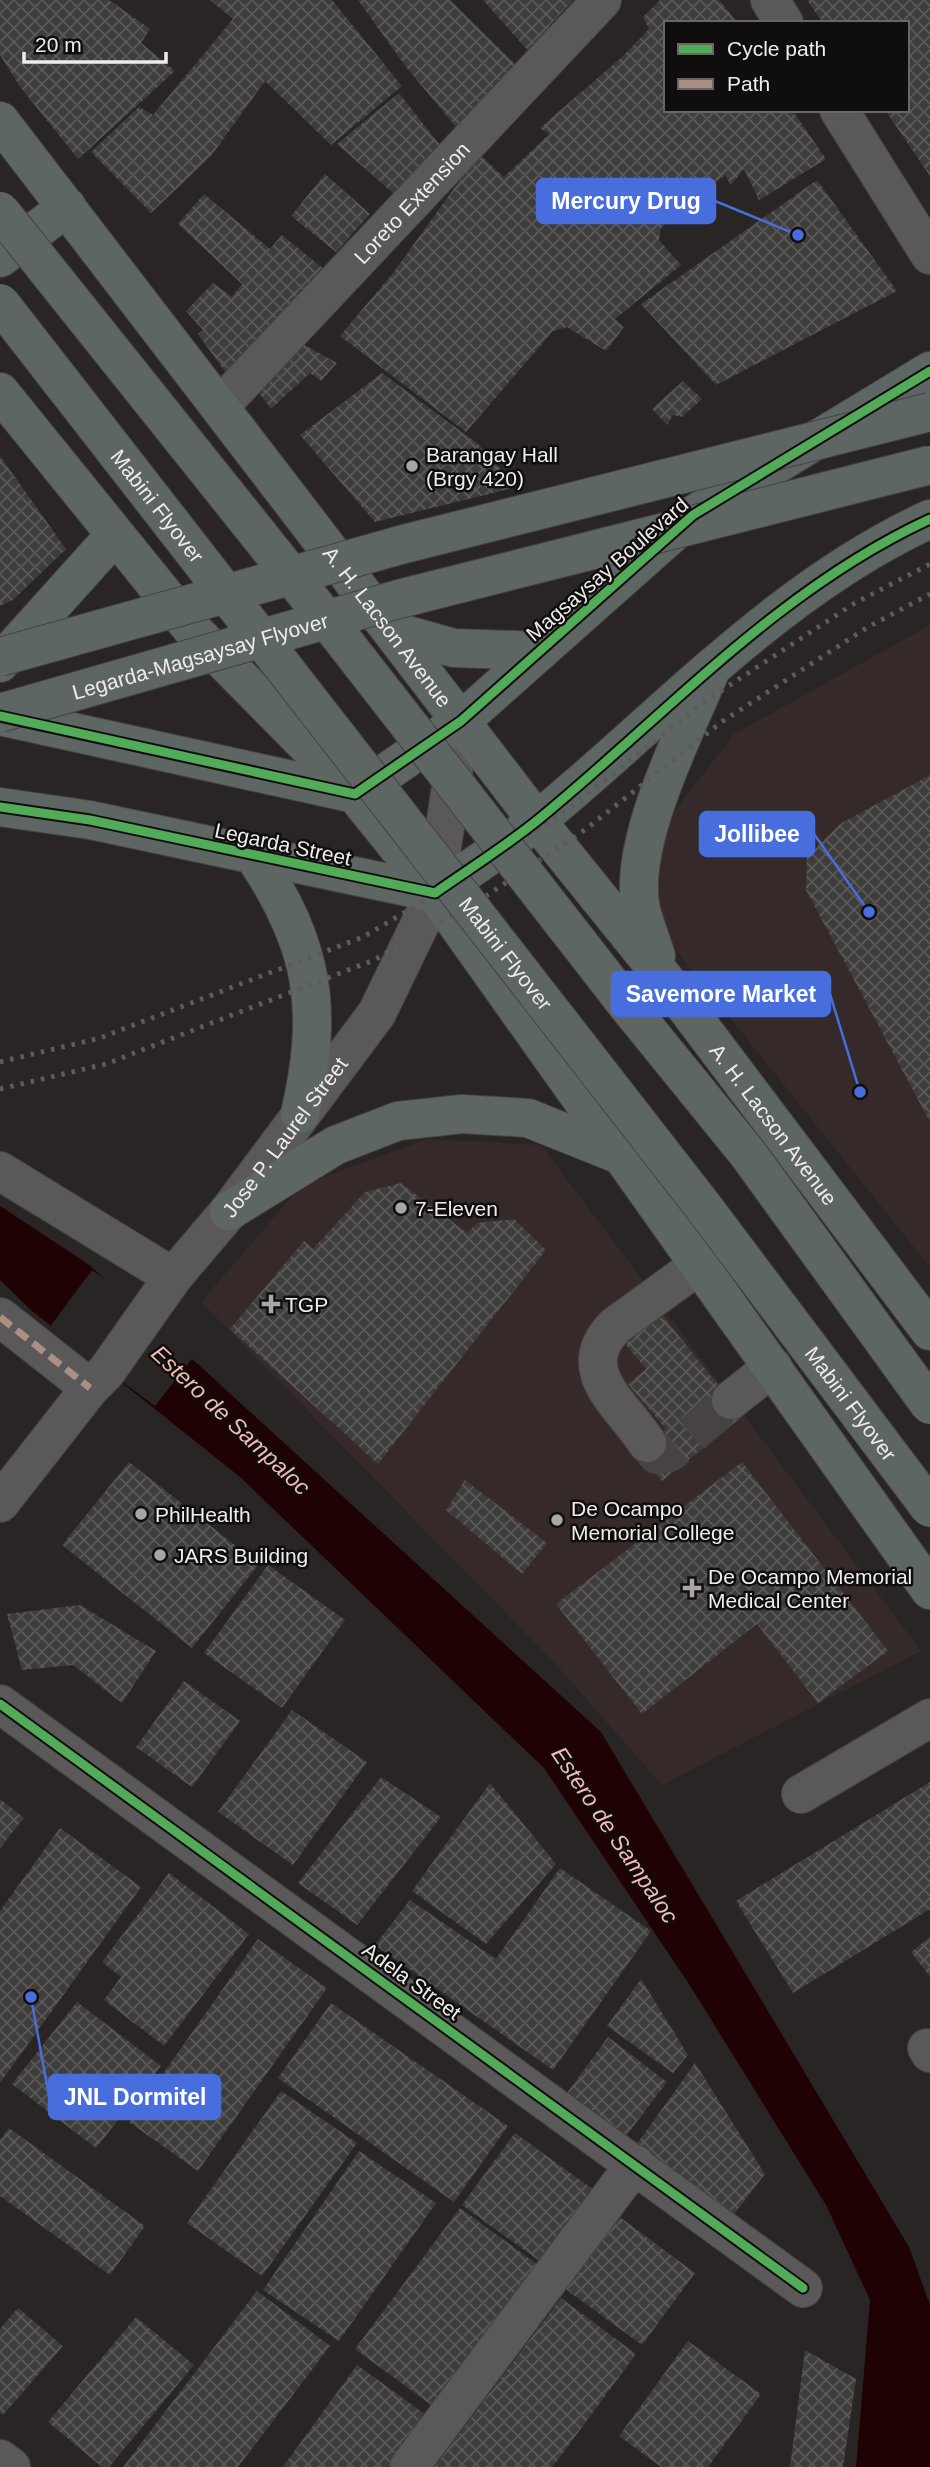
<svg xmlns="http://www.w3.org/2000/svg" width="930" height="2467" font-family="Helvetica,sans-serif">
  <style>
    .built { fill: #352a29 }
    .water { fill: #1f0304 }
    .pier { fill: #282524 }
    .building { fill: url(#building-cross-hatch) }
    .lines { fill: none; stroke-linecap: round; stroke-linejoin: round }
    .minor-tunnel { stroke: #464342; stroke-width: 38; stroke-dasharray: 38 19; stroke-linecap: butt }
    .minor-casing { stroke: #454242; stroke-width: 40 }
    .major-casing { stroke: #454242; stroke-width: 40 }
    .minor { stroke: #5a5858; stroke-width: 38 }
    .major { stroke: #5e6664; stroke-width: 38 }
    .rail { stroke: #5d5b5b; stroke-width: 5; stroke-dasharray: 3.5 7; stroke-linecap: butt }
    .major-bridge-casing { stroke: #454242; stroke-width: 40; stroke-linecap: butt }
    .major-bridge { stroke: #5e6664; stroke-width: 38 }
    .quiet { stroke: #ac8f84; stroke-width: 7; stroke-dasharray: 14 7; stroke-linecap: butt }
    .cycleway-casing { stroke: #100e0d; stroke-width: 13 }
    .cycleway { stroke: #51ab58; stroke-width: 9 }
    .poi-dot { fill: #a9a6a5; stroke: #100e0d; stroke-width: 2.5 }
    .labels { text-anchor: middle; dominant-baseline: central; stroke-width: 5; stroke-linejoin: round; paint-order: stroke }
    .street-label { font-size: 21px; fill: #efeceb; stroke: #100e0d }
    .poi-label { font-size: 21px; fill: #efeceb; stroke: #100e0d; text-anchor: start }
    .water-label { font-size: 23px; font-style: italic; fill: #f6b9b4; stroke: #100e0d }
    .leader { fill: none; stroke: #476edc; stroke-width: 2.5 }
    .callout-dot { fill: #476edc; stroke: #100e0d; stroke-width: 2.5 }
    .callout { fill: #476edc; stroke: #476edc; stroke-width: 2.5 }
    .callout-label { font-size: 23px; text-anchor: middle; font-weight: bold; fill: #fff }
  </style>
  <defs>
    <pattern id="building-cross-hatch" width="8" height="8" patternUnits="userSpaceOnUse" patternTransform="scale(1.75)"><rect width="8" height="8" fill="#3f3c3c"/><path d="M0 0l8 8M0 8l8-8" fill="none" stroke="#5b5858"/></pattern>
  </defs>
  <rect width="100%" height="100%" fill="#282524"/>
  <g class="built">
    <polygon points="930,625 930,1267 649,917 667,821 734,734"/>
    <polygon points="427,1139 541,1145 921,1651 662,1785 551,1659 201,1302 302,1185"/>
  </g>
  <polygon class="water" points="0,1206 88,1264 601,1732 909,2247 930,2305 930,2467 856,2467 870,2300 826,2205 689,1984 544,1768 240,1477 31,1310 0,1280"/>
  <polygon class="pier" points="92,1270 134,1300 194,1356 155,1406 49,1328"/>
  <g class="building">
    <polygon points="0,0 109,0 150,29 141,43 175,71 78,159 21,88 0,55"/>
    <polygon points="210,0 332,0 402,86 331,145 265,81 211,156 151,213 91,152 139,107 153,115 233,19"/>
    <polygon points="358,0 450,0 515,64 457,128 406,67"/>
    <polygon points="483,0 573,0 550,25 531,54"/>
    <polygon points="660,0 719,0 738,23 666,23 666,110 792,110 826,159 759,200 744,169 731,185 725,175 661,228 659,240 681,265 615,319 624,327 606,351 567,327 553,331 466,432 340,336 393,273 479,154 504,177 549,134 540,128 622,57 649,29 643,17"/>
    <polygon points="807,0 930,0 930,176 885,110 907,110 907,23 823,23"/>
    <polygon points="399,93 447,154 402,201 337,144"/>
    <polygon points="325,174 370,214 336,252 291,216"/>
    <polygon points="817,180 897,291 716,385 641,304"/>
    <polygon points="204,194 270,249 282,235 325,270 231,380 198,334 203,330 186,311 213,283 232,297 242,284 178,224"/>
    <polygon points="297,341 337,363 321,381 310,373 271,409 253,385"/>
    <polygon points="382,373 478,444 517,487 375,522 300,435"/>
    <polygon points="683,381 702,399 682,417 673,415 667,425 652,409"/>
    <polygon points="0,456 66,549 13,600 0,606"/>
    <polygon points="930,775 930,1122 806,890 807,857 840,824"/>
    <polygon points="401,1183 467,1233 477,1223 514,1219 546,1250 378,1464 230,1329 304,1241 313,1249 365,1192"/>
    <polygon points="658,1310 743,1416 662,1481 637,1452 666,1429 628,1384 646,1369 622,1340"/>
    <polygon points="129,1462 259,1564 192,1648 62,1545"/>
    <polygon points="742,1462 888,1651 818,1703 757,1624 642,1714 556,1604"/>
    <polygon points="465,1480 547,1543 522,1574 446,1510"/>
    <polygon points="268,1565 345,1620 282,1708 204,1653"/>
    <polygon points="80,1605 156,1651 122,1703 73,1665 22,1670 7,1614"/>
    <polygon points="184,1681 240,1721 192,1787 136,1747"/>
    <polygon points="292,1710 367,1762 293,1865 218,1812"/>
    <polygon points="381,1777 441,1817 357,1925 298,1883"/>
    <polygon points="930,1782 930,1909 793,1993 736,1901"/>
    <polygon points="490,1783 556,1864 486,1944 412,1891"/>
    <polygon points="0,1799 24,1818 0,1848"/>
    <polygon points="60,1828 141,1887 0,2083 0,1911"/>
    <polygon points="560,1868 651,1931 553,2070 375,1945 410,1900 496,1959"/>
    <polygon points="169,1873 249,1934 164,2046 104,2000 121,1977 102,1962"/>
    <polygon points="930,1937 930,1977 911,1952"/>
    <polygon points="258,1939 327,1988 198,2171 129,2122"/>
    <polygon points="641,1979 688,2055 673,2073 607,2026"/>
    <polygon points="77,2002 161,2066 96,2148 12,2084"/>
    <polygon points="331,2003 508,2126 454,2202 278,2078"/>
    <polygon points="608,2037 667,2082 626,2136 567,2093"/>
    <polygon points="695,2063 765,2174 731,2218 637,2144"/>
    <polygon points="281,2091 357,2143 262,2276 187,2223"/>
    <polygon points="9,2128 145,2226 110,2275 0,2196 0,2140"/>
    <polygon points="515,2133 594,2190 541,2262 462,2205"/>
    <polygon points="359,2151 436,2203 339,2341 263,2290"/>
    <polygon points="460,2208 538,2265 434,2407 355,2349"/>
    <polygon points="617,2215 695,2273 642,2345 563,2287"/>
    <polygon points="257,2291 330,2346 238,2467 123,2467"/>
    <polygon points="561,2298 636,2354 560,2457 552,2467 434,2467"/>
    <polygon points="18,2308 63,2346 3,2415 0,2413 0,2329"/>
    <polygon points="136,2317 194,2365 109,2467 102,2467 48,2422"/>
    <polygon points="688,2341 761,2394 708,2467 661,2467 619,2436"/>
    <polygon points="805,2350 856,2379 843,2467 790,2467"/>
    <polygon points="357,2365 429,2417 388,2467 283,2467"/>
  </g>
  <g class="lines">
    <polyline class="minor-tunnel" points="647,1443 657,1455 670,1453 731,1400"/>
    <defs>
      <g id="minor">
        <polyline points="770,0 784,23"/>
        <polyline points="839,110 930,255"/>
        <path id="s1" d="M 221,405 L 602,0"/>
        <polyline points="0,1171 173,1277"/>
        <polyline points="0,1317 90,1388"/>
        <polyline points="731,1400 773,1367"/>
        <path d="M 647,1443 C 623,1405 571,1371 615,1326 L 699,1265"/>
        <path id="s2" d="M 0,1503 L 90,1388 L 106,1372 L 173,1277 L 229,1211 L 377,1013 L 435,893 L 461,721"/>
        <polyline points="0,1704 803,2288"/>
        <polyline points="801,1794 930,1718"/>
        <polyline points="927,2048 930,2053"/>
        <polyline points="0,2459 11,2467"/>
        <polyline points="409,2467 635,2164"/>
      </g>
      <g id="major">
        <path id="s3" d="M 0,121 L 537,821 L 663,977 L 930,1331"/>
        <polyline points="0,258 67,207"/>
        <polyline points="0,392 191,628 355,794 435,893 930,1590"/>
        <polyline points="393,631 454,648 540,651"/>
        <polyline points="0,663 115,535"/>
        <polyline points="0,716 355,794 461,721 693,515 930,371"/>
        <path d="M 0,807 L 90,820 L 435,893 C 469,869 506,846 539,819 C 666,715 778,589 930,519"/>
        <path d="M 254,856 C 314,945 324,1009 300,1114"/>
        <path d="M 656,956 C 651,941 645,925 641,910 C 627,844 684,735 709,674"/>
        <polyline points="229,1211 336,1145 398,1121 462,1114 528,1118 618,1154"/>
      </g>
    </defs>
    <use href="#minor" class="minor-casing"/>
    <use href="#major" class="major-casing"/>
    <use href="#minor" class="minor"/>
    <use href="#major" class="major"/>
    <g class="rail">
      <polyline points="0,1062 100,1038 363,937 468,875 571,807 707,700 855,603 930,564"/>
      <polyline points="0,1089 106,1064 374,960 483,898 586,829 723,721 868,627 930,594"/>
    </g>
    <defs>
      <g id="major-bridge">
        <polyline points="0,211 342,639 627,1005 748,1154 930,1405"/>
        <path id="s4" d="M 0,303 L 705,1209 L 930,1508"/>
        <polyline points="0,657 404,544 930,412"/>
        <path id="s5" d="M 0,713 L 399,599 L 930,465"/>
      </g>
    </defs>
    <use href="#major-bridge" class="major-bridge-casing"/>
    <use href="#major-bridge" class="major-bridge"/>
    <polyline class="quiet" points="0,1317 90,1388"/>
    <defs>
      <g id="cycleway">
        <polyline points="0,716 355,794 461,721 693,515 930,371"/>
        <path d="M 0,807 L 90,820 L 435,893 C 469,869 506,846 539,819 C 666,715 778,589 930,519"/>
        <polyline points="0,1704 803,2288"/>
      </g>
    </defs>
    <use href="#cycleway" class="cycleway-casing"/>
    <use href="#cycleway" class="cycleway"/>
  </g>
  <g class="poi-dot">
    <circle cx="412" cy="466" r="7"/>
    <circle cx="401" cy="1208" r="7"/>
    <path d="M267.5 1293.5h7v7h7v7h-7v7h-7v-7h-7v-7h7z"/>
    <circle cx="141" cy="1514" r="7"/>
    <circle cx="557" cy="1520" r="7"/>
    <circle cx="160" cy="1555" r="7"/>
    <path d="M688.5 1577.5h7v7h7v7h-7v7h-7v-7h-7v-7h7z"/>
  </g>
  <g class="labels">
    <g class="street-label">
      <text stroke="none"><textPath href="#s1" startOffset="278">Loreto Extension</textPath></text>
      <text stroke="none"><textPath href="#s4" startOffset="257">Mabini Flyover</textPath></text>
      <text transform="translate(607 569) rotate(-41)">Magsaysay Boulevard</text>
      <text stroke="none"><textPath href="#s3" startOffset="637">A. H. Lacson Avenue</textPath></text>
      <text stroke="none"><textPath href="#s5" startOffset="208">Legarda-Magsaysay Flyover</textPath></text>
      <text transform="translate(283 844) rotate(12)">Legarda Street</text>
      <text stroke="none"><textPath href="#s4" startOffset="824">Mabini Flyover</textPath></text>
      <text stroke="none"><textPath href="#s3" startOffset="1267">A. H. Lacson Avenue</textPath></text>
      <text stroke="none"><textPath href="#s2" startOffset="464">Jose P. Laurel Street</textPath></text>
      <text stroke="none"><textPath href="#s4" startOffset="1391">Mabini Flyover</textPath></text>
      <text transform="translate(412 1981) rotate(36)">Adela Street</text>
    </g>
    <g class="poi-label">
      <text x="426" y="454">Barangay Hall<tspan x="426" dy="24">(Brgy 420)</tspan></text>
      <text x="415" y="1208">7-Eleven</text>
      <text x="285" y="1304">TGP</text>
      <text x="571" y="1508">De Ocampo<tspan x="571" dy="24">Memorial College</tspan></text>
      <text x="155" y="1514">PhilHealth</text>
      <text x="174" y="1555">JARS Building</text>
      <text x="708" y="1576">De Ocampo Memorial<tspan x="708" dy="24">Medical Center</tspan></text>
    </g>
    <g class="water-label">
      <text transform="translate(231 1420) rotate(43)">Estero de Sampaloc</text>
      <text transform="translate(615 1835) rotate(56)">Estero de Sampaloc</text>
    </g>
  </g>
  <path class="leader" d="M798 235L715 201M869 912L814 834M860 1092L830 994M31 1997L49 2097"/>
  <g class="callout-dot">
    <circle cx="798" cy="235" r="7"/>
    <circle cx="869" cy="912" r="7"/>
    <circle cx="860" cy="1092" r="7"/>
    <circle cx="31" cy="1997" r="7"/>
  </g>
  <g class="callout">
    <rect x="537" y="179" width="178" height="44" rx="7"/>
    <rect x="700" y="812" width="114" height="44" rx="7"/>
    <rect x="612" y="972" width="218" height="44" rx="7"/>
    <rect x="49" y="2075" width="171" height="44" rx="7"/>
  </g>
  <g class="callout-label">
    <text x="626" y="209">Mercury Drug</text>
    <text x="757" y="842">Jollibee</text>
    <text x="721" y="1002">Savemore Market</text>
    <text x="135" y="2105">JNL Dormitel</text>
  </g>
  <rect x="664" y="21" width="245" height="91" fill="#100e0d" stroke="#696766" stroke-width="2"/>
  <rect x="678" y="44" width="35" height="10" fill="#51ab58" stroke="#696766" stroke-width="2"/>
  <text x="727" y="56" font-size="21" fill="#efeceb">Cycle path</text>
  <rect x="678" y="79" width="35" height="10" fill="#ac8f84" stroke="#696766" stroke-width="2"/>
  <text x="727" y="91" font-size="21" fill="#efeceb">Path</text>
  <path d="M24 52v10h142v-10" fill="none" stroke="#efeceb" stroke-width="3.5"/>
  <text x="35" y="52" font-size="21" fill="#efeceb" stroke="#100e0d" stroke-width="5" paint-order="stroke">20 m</text>
</svg>
